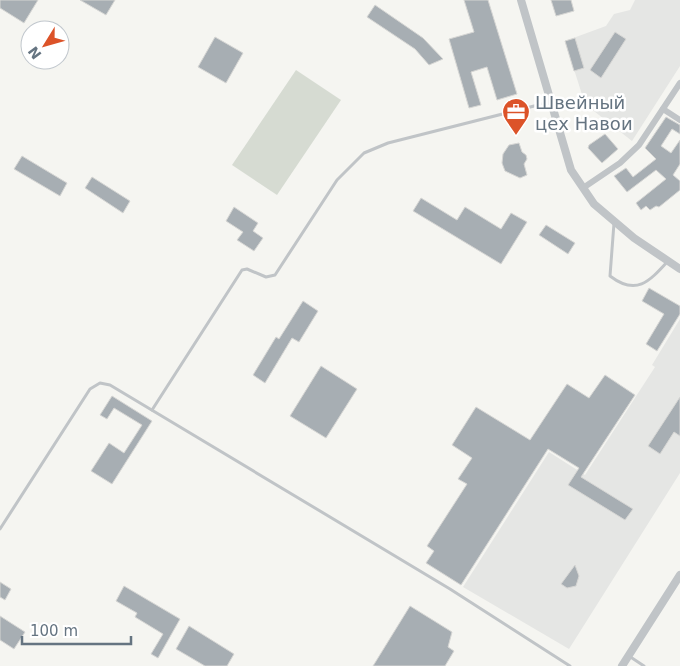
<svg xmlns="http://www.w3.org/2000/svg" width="680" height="666" font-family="'DejaVu Sans',sans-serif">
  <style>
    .built { fill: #e5e6e4 }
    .green { fill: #d6dbd2 }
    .building { fill: #a7aeb3; stroke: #d6d6d4 }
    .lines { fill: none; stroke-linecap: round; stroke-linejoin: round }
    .service { stroke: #c0c4c7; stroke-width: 3 }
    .minor { stroke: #c0c4c7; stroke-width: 6 }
    .tertiary { stroke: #c0c4c7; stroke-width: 8 }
    .labels { text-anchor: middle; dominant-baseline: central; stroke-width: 5; stroke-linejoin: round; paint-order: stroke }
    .poi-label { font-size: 18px; fill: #657481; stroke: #fff; text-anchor: start }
  </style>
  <rect width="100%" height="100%" fill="#f5f5f1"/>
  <g class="built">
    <polygon points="635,0 680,0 680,66 632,141 585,104 565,41 606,26 614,14 630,10"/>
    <polygon points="680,319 680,473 569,649 463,587 549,452 585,475 655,367 652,365"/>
  </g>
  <polygon class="green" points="296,70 341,100 277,195 232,165"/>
  <g class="building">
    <polygon points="0,0 38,0 24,23 0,8"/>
    <polygon points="80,0 115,0 106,15"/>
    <polygon points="464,0 488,0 517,94 497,100 487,67 471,72 481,105 469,108 449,39 474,32"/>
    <polygon points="551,0 571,0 574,11 556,16"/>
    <polygon points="375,5 423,38 443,59 429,65 415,49 367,17"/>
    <polygon points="615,32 626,39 601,78 590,70"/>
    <polygon points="215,37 243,53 226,83 198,67"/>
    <polygon points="575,38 584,68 574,71 565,41"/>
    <polygon points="666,117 680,125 680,134 672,129 661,146 671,153 680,140 680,164 673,175 680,181 680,190 659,207 656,206 650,210 646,206 641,210 636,203 666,179 656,170 627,192 614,176 626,168 633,177 656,159 645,148"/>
    <polygon points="605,134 618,149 602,163 588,148 589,145"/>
    <polygon points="519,143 522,152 526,155 527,159 524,164 527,175 520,178 505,171 502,163 503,154 509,145"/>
    <polygon points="22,156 67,183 60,196 14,169"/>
    <polygon points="92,177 130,201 123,213 85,188"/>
    <polygon points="421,198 457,220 465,207 501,229 511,213 527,222 501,264 413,211"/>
    <polygon points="234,207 258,223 253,231 263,238 254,251 237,240 243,232 226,221"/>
    <polygon points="546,225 575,243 568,254 539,235"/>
    <polygon points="649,288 680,306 680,314 657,351 646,344 664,314 642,301"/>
    <polygon points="303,301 318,311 299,342 292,338 265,383 253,375 276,337 279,339"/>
    <polygon points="321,366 357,389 326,438 290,416"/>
    <polygon points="605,375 635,395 581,477 633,509 625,520 568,485 579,468 548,449 461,585 426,563 434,551 427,546 467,484 458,479 472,458 452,445 476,407 530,440 567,384 589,398"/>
    <polygon points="112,396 152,421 112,484 91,471 109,443 124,453 142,425 114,408 107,419 100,415"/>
    <polygon points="680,397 680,436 674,432 660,454 648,446"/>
    <polygon points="575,565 579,576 576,586 567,588 561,584"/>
    <polygon points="0,582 11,589 5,600 0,597"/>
    <polygon points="124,586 180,619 158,658 151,654 163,634 135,617 137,613 116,601"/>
    <polygon points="410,606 452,632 448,647 454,651 445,666 373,666"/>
    <polygon points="0,616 25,632 14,649 0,640"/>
    <polygon points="189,626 234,654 227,666 205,666 176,649"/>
  </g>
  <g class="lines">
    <g class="service">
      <path d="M 614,223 L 610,276 C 636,296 649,282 668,261"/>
      <polyline points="152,410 242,270 247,269 266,277 275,275 337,180 364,153 388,143 550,102"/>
      <polyline points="0,529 90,389 100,383 110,385 450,589 570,666"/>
      <polyline points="629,656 644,666"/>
    </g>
    <g class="minor">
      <polyline points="663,109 680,120"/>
      <polyline points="583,188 620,163 639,145 680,83"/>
    </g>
    <g class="tertiary">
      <polyline points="521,0 571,170 594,204 634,238 680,269"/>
      <polyline points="622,666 680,575"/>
    </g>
  </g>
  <defs>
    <symbol id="office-pin" viewBox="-11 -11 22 30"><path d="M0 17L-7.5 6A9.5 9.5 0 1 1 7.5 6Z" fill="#dc5329" stroke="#fff"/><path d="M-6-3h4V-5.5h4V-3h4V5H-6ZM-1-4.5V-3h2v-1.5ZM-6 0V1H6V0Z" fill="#fff"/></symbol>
  </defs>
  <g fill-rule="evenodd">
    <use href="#office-pin" x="500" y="96" width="32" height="43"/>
  </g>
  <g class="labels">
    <g class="poi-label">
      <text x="535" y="102">Швейный<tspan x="535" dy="21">цех Навои</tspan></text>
    </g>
  </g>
  <g transform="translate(45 45) rotate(233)"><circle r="24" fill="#ffffff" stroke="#c1c7cd"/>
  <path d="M0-4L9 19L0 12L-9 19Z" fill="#dc5329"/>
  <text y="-8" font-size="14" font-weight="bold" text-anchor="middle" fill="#657481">N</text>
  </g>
  <path d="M22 636v8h109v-8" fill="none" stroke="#657481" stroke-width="2.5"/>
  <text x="30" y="636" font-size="15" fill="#657481" stroke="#ffffff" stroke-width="4" paint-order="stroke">100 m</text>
</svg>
